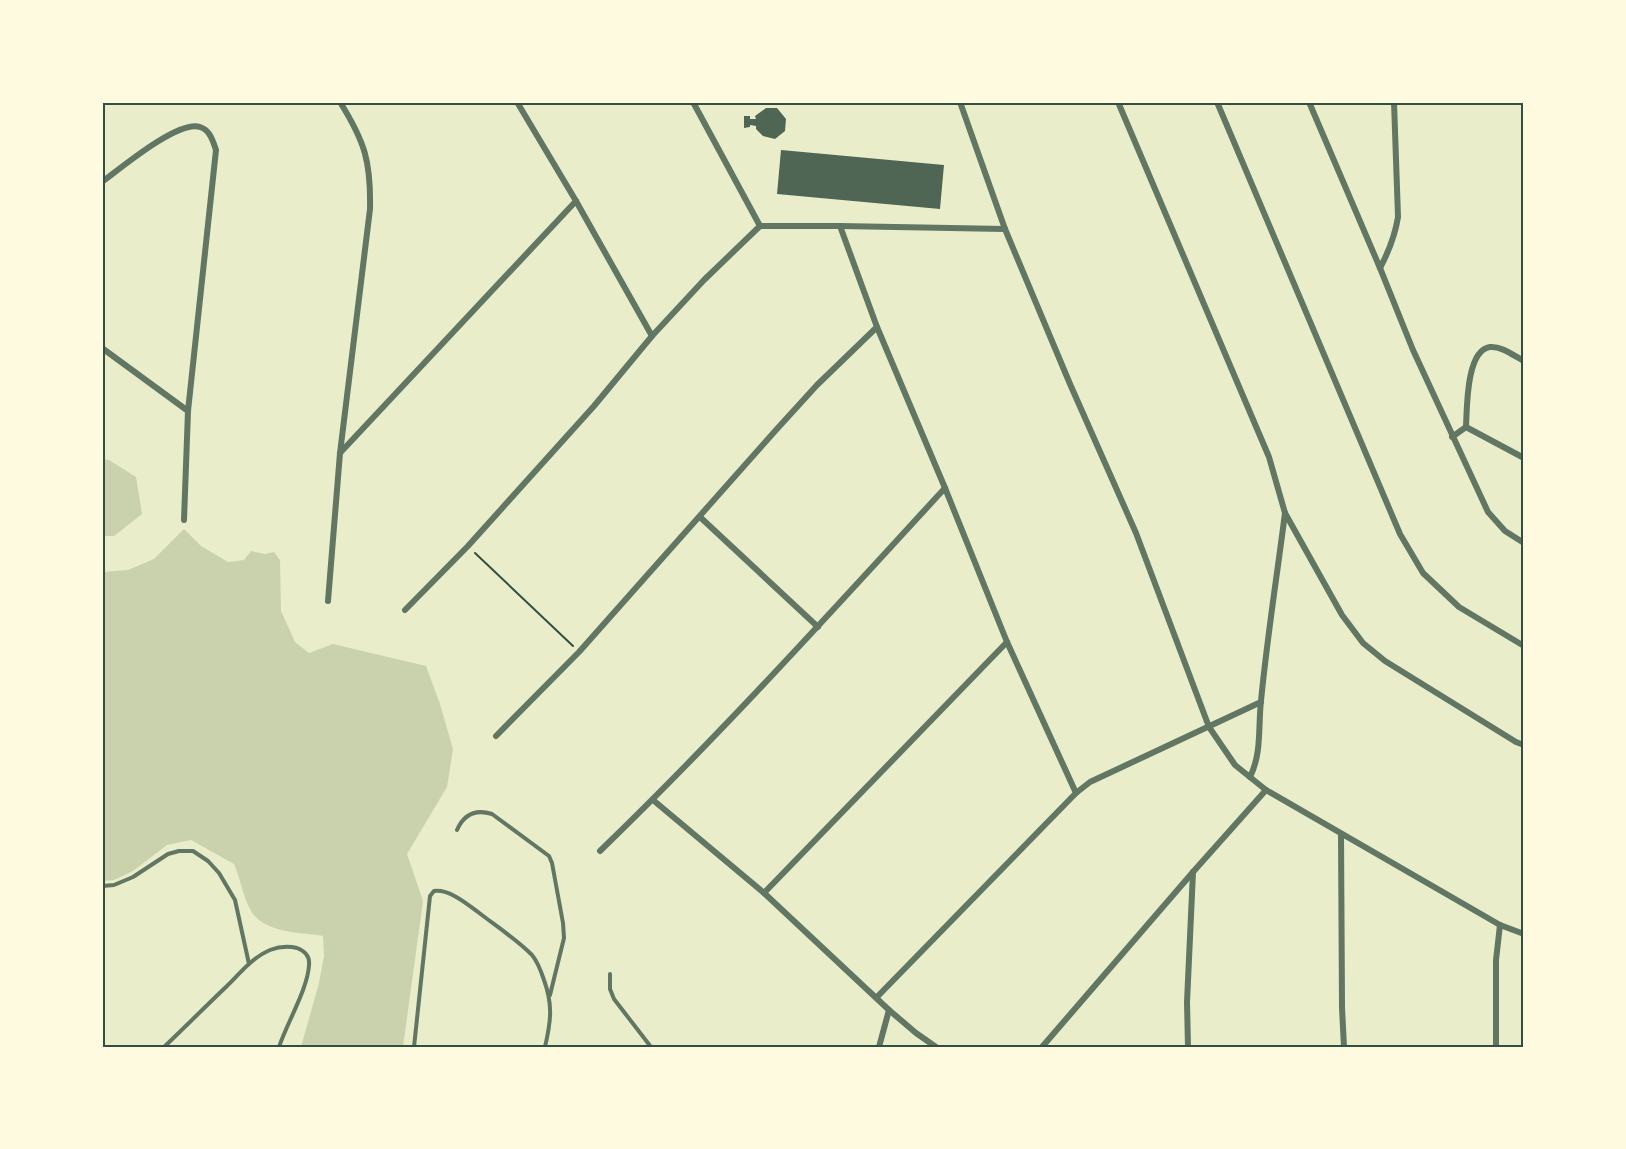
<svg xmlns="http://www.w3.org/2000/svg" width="1626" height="1149" font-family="Commissioner,sans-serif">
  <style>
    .green { fill: #cad2ad }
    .building { fill: #4f6655 }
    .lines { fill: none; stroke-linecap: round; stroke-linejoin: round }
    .path { stroke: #344e41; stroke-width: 2 }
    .service { stroke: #617663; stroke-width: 4 }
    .minor { stroke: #617663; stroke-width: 6 }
    .neatline { fill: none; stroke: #344e41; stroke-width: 2 }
  </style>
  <rect width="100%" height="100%" fill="#e9edc9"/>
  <g class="green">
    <polygon points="102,459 109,460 136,477 142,514 114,536 102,536"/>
    <path d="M 184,529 L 201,546 L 228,562 L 244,560 L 251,551 L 265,554 L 274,552 L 280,560 L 281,611 L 295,642 L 309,653 L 333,644 L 426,666 L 440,704 L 453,749 L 447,787 L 407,854 L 423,901 L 403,1047 L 301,1047 L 319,983 L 324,956 L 323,936 C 299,932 263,934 250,909 C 243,896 240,878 234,864 L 191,840 L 167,845 L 133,871 L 114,880 L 102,881 L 102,572 L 128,570 L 154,559 Z"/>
  </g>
  <g class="building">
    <polygon points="766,108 777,108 786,119 785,131 775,139 763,136 756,129 756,126 750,125 750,127 744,128 744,116 750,116 750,119 756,119 755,116"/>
    <polygon points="781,150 944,165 940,209 777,194"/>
  </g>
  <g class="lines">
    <polyline class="path" points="475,553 573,646"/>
    <g class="service">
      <path d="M 457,830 C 464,814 476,809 492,814 L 549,856 L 552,863 L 563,923 L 564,938 L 550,995"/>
      <polyline points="102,886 114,885 133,877 168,854 179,851 193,851 208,861 219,873 235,900 249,964"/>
      <polyline points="610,974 610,989 614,999 651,1047"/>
      <path d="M 164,1047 C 185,1027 206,1006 227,986 C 240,973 253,957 270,950 C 278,947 288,946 297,948 C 305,951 310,956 309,965 C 308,988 287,1023 279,1047"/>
      <path d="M 414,1047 L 430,896 L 434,891 C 449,889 466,903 478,912 C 496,926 516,939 532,955 C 538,962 541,971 544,980 C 553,1005 551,1021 545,1047"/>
    </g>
    <g class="minor">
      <polyline points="517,102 576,201 652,336"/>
      <polyline points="693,102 760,226 840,226 1005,229"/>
      <polyline points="960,102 1005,229 1070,384 1136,533 1209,727 1235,765 1266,790 1500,925 1524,934"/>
      <polyline points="1118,102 1269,457 1285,513 1342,615 1363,643 1385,661 1516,742 1524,745"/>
      <polyline points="1217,102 1400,534 1423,573 1459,607 1524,646"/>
      <polyline points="1309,102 1380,268 1413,350 1488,512 1505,531 1524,543"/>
      <path d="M 102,182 C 121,168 178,120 200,127 C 210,130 213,141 216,150 L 188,411 L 184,520"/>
      <polyline points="840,226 877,327 945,488 1007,642 1076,793"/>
      <path d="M 1380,268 C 1389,251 1395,236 1398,217 L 1394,102"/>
      <polyline points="1524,302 1524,290"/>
      <polyline points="102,348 188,411"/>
      <path d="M 1466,427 C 1467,409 1466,350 1490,347 C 1502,346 1514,356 1524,361"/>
      <polyline points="1452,437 1466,427 1524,458"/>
      <polyline points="340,453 576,201"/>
      <polyline points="700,517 818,627"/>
      <path d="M 328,601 L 340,453 L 370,209 C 371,162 365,142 340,102"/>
      <polyline points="405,610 468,546 594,406 652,336 704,280 760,226"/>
      <polyline points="496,736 579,652 776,430 817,385 877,327"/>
      <path d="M 1250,777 C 1262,753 1258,727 1261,701 C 1267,638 1277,576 1285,513"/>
      <polyline points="653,800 764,893 889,1010 916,1033 936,1047"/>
      <polyline points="1341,834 1342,1008 1344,1047"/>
      <path d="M 600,851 C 720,735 832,611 945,488"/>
      <polyline points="764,893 1007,642"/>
      <polyline points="877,997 1076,793 1090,782 1261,702"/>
      <polyline points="879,1047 889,1010"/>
      <polyline points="1042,1047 1193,872 1266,790"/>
      <polyline points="1188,1047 1187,1002 1193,872"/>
      <polyline points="1496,1047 1496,960 1500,925"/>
    </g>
  </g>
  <rect width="1626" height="1149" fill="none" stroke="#fefae0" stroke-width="207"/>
  <rect x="104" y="104" width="1418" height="942" class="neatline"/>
</svg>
